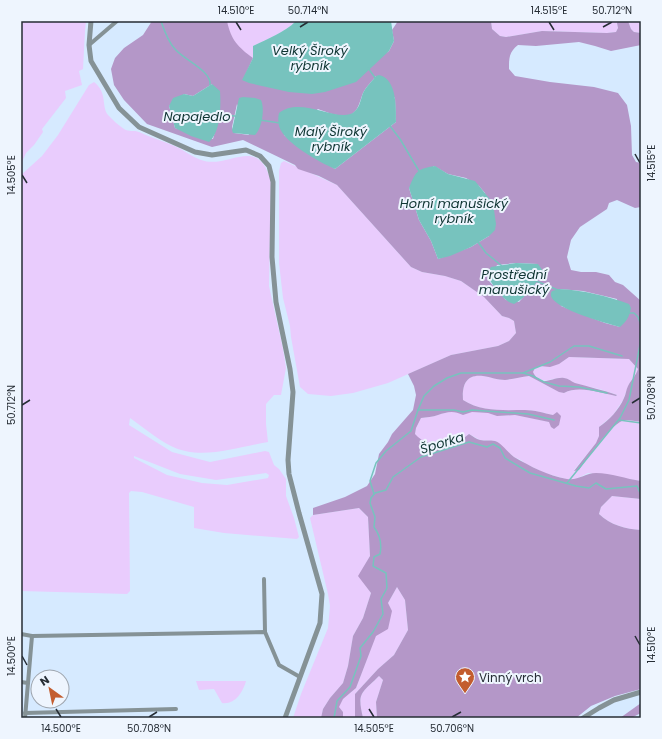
<svg xmlns="http://www.w3.org/2000/svg" width="662" height="739" font-family="Poppins,sans-serif">
  <style>
    .green { fill: #e9ccfd; fill-rule: evenodd }
    .forest { fill: #b497c8; fill-rule: evenodd }
    .water { fill: #77c3be }
    .lines { fill: none; stroke-linecap: round; stroke-linejoin: round }
    .stream { stroke: #77c3be; stroke-width: 1.5 }
    .minor { stroke: #859296; stroke-width: 4 }
    .tertiary { stroke: #859296; stroke-width: 5 }
    .ticks { fill: none; stroke: #262d35; stroke-width: 1.5 }
    .labels { text-anchor: middle; dominant-baseline: central; stroke-width: 4; stroke-linejoin: round; paint-order: stroke }
    .poi-label { font-size: 12px; fill: #262d35; stroke: #eef5fe; text-anchor: start }
    .water-label { font-size: 13px; font-style: italic; fill: #0f3533; stroke: #eef5fe }
    .neatline { fill: none; stroke: #262d35; stroke-width: 1.5 }
    .ticks-label { font-size: 10px; text-anchor: middle; fill: #262d35 }
  </style>
  <rect width="100%" height="100%" fill="#d6eaff"/>
  <g class="green">
    <polygon points="21,21 86,21 85,31 83,69 79,71 82,85 65,91 66,98 42,129 43,132 34,145 26,153 21,164 21,71 23,74 21,69"/>
    <path d="M 166,21 L 296,21 C 284,33 268,39 253,46 L 253,58 Z"/>
    <polygon points="491,21 618,21 617,23 618,28 616,32 607,33 542,31 506,37 500,36 492,29"/>
    <polygon points="628,21 641,21 641,33 634,32 631,29"/>
    <path d="M 94,82 C 108,93 101,106 108,115 C 113,120 118,125 124,129 C 129,132 134,130 139,132 C 152,138 166,142 179,148 C 186,152 193,157 201,160 C 229,170 258,133 271,182 L 269,286 L 283,349 L 286,368 L 281,395 L 274,395 L 266,404 L 266,424 L 268,442 C 237,447 201,461 171,446 C 157,439 143,427 130,418 L 129,425 L 172,452 L 210,462 L 265,451 L 269,452 L 274,465 L 279,469 L 286,479 L 286,496 L 294,518 L 299,537 L 297,539 L 224,533 L 194,528 L 194,507 L 142,492 L 131,491 L 129,493 L 130,591 L 127,594 L 21,591 L 21,175 L 42,156 L 58,135 L 89,85 ZM 134,456 L 180,474 L 216,480 L 266,473 L 269,475 L 268,478 L 227,485 L 202,483 L 167,475 L 134,458 Z"/>
    <polygon points="284,161 337,185 411,267 422,272 445,276 461,281 484,297 502,316 509,318 514,321 516,333 509,341 498,346 451,355 388,383 353,393 331,396 308,394 300,387 291,337 290,326 283,298 279,263 279,171 281,163"/>
    <path d="M 569,357 L 629,359 L 638,369 L 636,376 L 629,384 L 623,400 L 613,415 L 599,427 L 599,436 L 596,443 L 574,470 L 579,470 C 587,459 612,422 625,420 C 630,420 636,421 641,422 L 641,481 L 588,473 L 574,480 L 566,479 L 545,473 L 526,464 L 521,460 L 514,457 L 496,441 L 480,440 L 469,434 L 456,444 L 431,444 L 419,439 L 415,434 L 416,428 L 421,418 C 426,417 433,417 438,415 C 447,412 453,410 463,415 L 471,412 L 488,413 L 497,416 L 515,415 L 550,422 L 553,415 C 544,413 534,410 525,410 C 503,410 482,412 463,400 C 462,385 466,374 483,376 C 491,377 497,380 505,380 C 513,379 521,377 529,376 L 553,389 L 564,393 C 579,385 600,393 616,396 L 617,395 C 603,389 589,387 575,383 C 571,381 567,378 563,378 C 556,377 548,382 542,380 C 537,379 535,376 533,372 C 538,362 549,368 558,364 C 562,362 566,359 569,357 Z"/>
    <path d="M 612,496 L 641,499 L 641,530 C 626,529 610,525 599,514 L 601,507 Z"/>
    <polygon points="359,508 368,517 370,556 359,576 371,593 363,618 353,636 348,666 343,683 330,698 323,709 321,718 293,718 301,694 328,628 330,606 328,594 310,518 313,515"/>
    <polygon points="397,587 405,600 408,630 394,655 378,669 355,694 355,718 343,718 343,712 338,707 343,699 356,688 388,603"/>
    <path d="M 379,676 L 383,680 L 376,702 L 377,718 L 363,718 C 357,692 361,694 379,676 Z"/>
    <path d="M 196,681 L 246,681 C 243,692 235,705 222,703 L 214,689 L 199,690 Z"/>
  </g>
  <g class="forest">
    <path d="M 152,21 L 227,21 C 231,40 238,47 253,58 L 243,80 L 378,59 L 389,51 L 394,41 L 392,30 L 398,21 L 491,21 L 492,29 L 500,36 L 506,37 L 542,31 L 607,33 L 616,32 L 618,28 L 617,23 L 618,21 L 628,21 L 631,29 L 634,32 L 641,33 L 641,45 L 611,51 L 595,46 L 579,42 L 536,46 L 518,45 C 509,52 509,58 509,69 L 515,76 L 550,82 L 594,87 L 618,93 L 627,105 L 631,126 L 632,155 L 636,162 L 641,163 L 641,207 L 635,208 L 617,200 L 609,203 L 607,209 L 580,227 L 571,240 L 567,257 L 571,270 L 581,272 L 596,272 L 609,275 L 615,282 L 623,285 L 641,301 L 641,422 C 636,421 630,420 625,420 C 612,422 587,459 579,470 L 574,471 L 596,443 L 599,436 L 599,427 C 609,420 619,410 624,398 C 626,394 626,390 628,386 C 631,380 636,376 638,369 L 629,359 L 569,357 L 559,364 L 550,367 L 540,366 L 535,368 L 533,372 C 535,376 537,379 542,381 C 549,382 556,377 564,378 C 567,378 571,381 575,383 C 589,387 603,390 617,395 L 616,396 C 600,393 579,385 564,393 L 559,392 L 529,376 C 521,377 513,379 505,380 C 497,380 491,377 483,376 C 466,374 462,385 463,400 C 482,412 503,410 525,410 C 534,410 544,413 553,415 L 557,412 L 561,416 L 559,425 L 554,429 L 551,427 L 549,422 L 515,415 L 497,416 L 488,413 L 472,412 L 463,415 C 453,410 447,412 438,415 C 433,417 426,417 421,418 L 416,428 L 415,434 C 425,446 442,444 456,444 L 469,434 C 473,436 476,439 480,440 C 485,441 490,440 495,441 C 502,443 508,453 514,457 C 530,466 548,476 567,479 C 578,481 585,473 596,473 C 611,473 626,479 641,481 L 641,499 L 612,496 L 601,507 L 599,514 C 610,525 626,529 641,530 L 641,689 L 615,696 L 591,706 L 576,718 L 377,718 L 376,702 L 383,680 L 379,676 C 361,694 357,692 363,718 L 355,718 L 355,694 L 378,669 L 394,655 L 408,630 L 405,600 L 397,587 L 388,603 L 392,611 L 388,629 L 376,636 L 356,688 L 343,699 L 339,707 L 343,712 L 343,718 L 321,718 L 323,709 L 330,698 L 343,683 L 348,666 L 353,636 L 363,618 L 371,593 L 358,576 L 370,556 L 368,517 L 359,508 L 313,515 L 313,508 L 345,497 L 367,486 L 375,474 L 379,454 L 388,442 L 392,434 L 413,410 L 416,395 L 414,386 L 408,374 L 451,355 L 498,346 L 509,341 L 516,333 L 514,321 L 509,318 L 502,316 L 484,297 L 461,281 L 445,276 L 422,272 L 411,267 L 337,185 L 319,176 L 298,169 L 295,165 L 243,140 L 212,147 L 147,124 L 124,100 L 114,85 L 111,69 L 115,58 L 124,48 L 143,35 ZM 376,76 L 395,98 L 396,122 L 335,169 L 299,147 L 284,135 L 318,109 C 326,112 336,116 345,116 C 358,115 359,103 363,93 C 366,87 372,81 376,76 ZM 212,84 L 219,117 L 213,139 L 175,128 L 169,106 L 184,94 L 193,96 ZM 237,104 L 249,135 L 234,133 L 232,127 ZM 434,166 L 448,174 L 466,178 L 479,186 L 485,193 L 489,236 L 471,247 L 438,259 L 431,241 L 419,220 L 409,188 ZM 516,263 L 538,264 L 534,285 L 519,302 L 506,300 L 489,281 L 497,265 ZM 559,289 L 583,291 L 617,299 L 620,327 L 605,323 L 561,306 Z"/>
    <polygon points="641,703 641,713 631,718 620,718"/>
  </g>
  <g class="water">
    <path d="M 296,21 L 391,21 L 394,41 L 389,51 L 356,82 L 325,92 L 312,94 L 289,92 L 249,83 L 242,80 L 253,58 L 253,46 C 267,39 284,33 296,21 Z"/>
    <path d="M 379,75 C 397,79 396,107 396,122 L 335,169 C 319,162 284,143 279,126 C 278,121 278,117 279,113 C 301,95 339,124 354,112 C 360,107 360,101 363,93 C 366,87 372,81 376,76 Z"/>
    <path d="M 212,84 L 220,91 C 221,105 221,132 209,142 L 191,136 L 175,128 L 169,106 L 173,98 L 184,94 L 193,96 Z"/>
    <path d="M 243,97 L 255,98 L 261,100 C 265,109 262,128 255,135 L 233,133 L 232,130 L 239,98 Z"/>
    <path d="M 435,166 L 448,174 L 475,181 L 493,203 L 496,224 L 495,230 L 489,236 L 471,247 L 450,256 L 438,259 L 431,241 L 419,220 L 409,188 C 416,171 417,169 435,166 Z"/>
    <path d="M 516,263 L 538,264 L 543,271 C 537,283 526,298 514,304 C 505,303 490,283 487,274 L 491,267 Z"/>
    <path d="M 559,289 C 583,290 607,296 629,304 L 631,308 C 629,317 627,321 620,327 C 609,324 541,306 552,291 Z"/>
  </g>
  <g class="lines">
    <g class="stream">
      <path d="M 161,21 C 164,30 168,42 175,49 C 184,60 212,71 210,85"/>
      <polyline points="368,68 376,79"/>
      <polyline points="219,115 235,116"/>
      <polyline points="260,120 280,123"/>
      <polyline points="390,126 400,139 419,171"/>
      <polyline points="478,242 486,253 502,266"/>
      <polyline points="536,281 558,290"/>
      <polyline points="629,313 634,313 638,317 641,325"/>
      <polyline points="523,373 533,376 544,382 559,386 579,387 607,393"/>
      <polyline points="418,410 454,410 463,412 472,410 528,414 554,420"/>
      <polyline points="619,420 641,423"/>
      <polyline points="567,483 620,418 629,400 640,345 641,327"/>
      <polyline points="374,494 370,481 376,463 386,451 411,431 418,410 424,396 434,386 447,378 461,373 523,373 550,362 574,346 589,346 622,356"/>
      <path d="M 334,718 L 337,701 L 350,687 L 361,656 L 360,648 L 373,632 L 383,614 L 381,599 L 387,588 L 386,573 L 373,566 L 374,557 L 380,554 C 382,544 380,535 374,527 L 375,517 L 370,503 L 371,498 L 375,493 L 386,490 L 393,477 L 421,457 L 469,442 L 487,447 L 493,444 L 500,448 L 505,458 L 530,473 L 576,486 L 589,488 L 596,483 L 606,489 L 637,486 L 641,495"/>
    </g>
    <g class="minor">
      <polyline points="89,45 117,21"/>
      <polyline points="264,579 265,632"/>
      <polyline points="21,634 32,636 265,632 279,665 300,677"/>
      <polyline points="21,682 28,683"/>
      <polyline points="25,713 176,709"/>
      <polyline points="25,718 32,636"/>
    </g>
    <g class="tertiary">
      <polyline points="91,21 89,45 91,61 119,108 139,127 195,152 212,155 246,150 260,156 269,166 273,182 272,257 276,302 290,369 293,392 288,460 289,474 299,513 322,594 320,623 285,718"/>
      <polyline points="583,718 599,708 614,700 641,692"/>
    </g>
  </g>
  <path class="ticks" d="M 236,22 L 241,30M 549,22 L 554,30M 300,27 L 308,22M 603,27 L 612,22M 635,154 L 640,163M 22,175 L 27,183M 632,403 L 640,398M 22,405 L 30,400M 635,636 L 640,645M 22,656 L 27,665M 56,709 L 61,717M 369,709 L 374,717M 149,717 L 157,712M 452,717 L 461,712"/>
  <defs>
    <symbol id="sight-pin" viewBox="-11 -11 22 30"><path d="M0 17L-7.5 6A9.5 9.5 0 1 1 7.5 6Z" fill="#c35d2f" stroke="#eef5fe"/><path d="M0-6L1.8-2.2L6-1.7L2.9 1.2L3.7 5.4L0 3.3L-3.7 5.4L-2.9 1.2L-6-1.7L-1.8-2.2Z" fill="#fff"/></symbol>
  </defs>
  <g fill-rule="evenodd">
    <use href="#sight-pin" x="454" y="666" width="22" height="30"/>
  </g>
  <g class="labels">
    <g class="poi-label">
      <text x="479" y="677">Vinný vrch</text>
    </g>
    <g class="water-label">
      <text x="310" y="50">Velký Široký<tspan x="310" dy="15">rybník</tspan></text>
      <text x="197" y="116">Napajedlo</text>
      <text x="331" y="131">Malý Široký<tspan x="331" dy="15">rybník</tspan></text>
      <text x="454" y="203">Horní manušický<tspan x="454" dy="15">rybník</tspan></text>
      <text x="514" y="274">Prostřední<tspan x="514" dy="15">manušický</tspan></text>
      <text transform="translate(442 443) rotate(-17)">Šporka</text>
    </g>
  </g>
  <rect width="662" height="739" fill="none" stroke="#eef5fe" stroke-width="44"/>
  <g transform="translate(50 689) rotate(327)"><circle r="19" fill="#eef5fe" stroke="#9ea5ae"/>
  <path d="M0-3L7 15L0 10L-7 15Z" fill="#c35d2f"/>
  <text y="-6" font-size="11" font-weight="bold" text-anchor="middle" fill="#262d35">N</text>
  </g>
  <rect x="22" y="22" width="618" height="695" class="neatline"/>
  <g class="ticks-label">
    <text x="236" y="14">14.510°E</text>
    <text x="308" y="14">50.714°N</text>
    <text x="549" y="14">14.515°E</text>
    <text x="612" y="14">50.712°N</text>
    <text transform="translate(651 163) rotate(-90)" y="4">14.515°E</text>
    <text transform="translate(11 175) rotate(-90)" y="4">14.505°E</text>
    <text transform="translate(651 398) rotate(-90)" y="4">50.708°N</text>
    <text transform="translate(11 405) rotate(-90)" y="4">50.712°N</text>
    <text transform="translate(651 645) rotate(-90)" y="4">14.510°E</text>
    <text transform="translate(11 656) rotate(-90)" y="4">14.500°E</text>
    <text x="61" y="732">14.500°E</text>
    <text x="149" y="732">50.708°N</text>
    <text x="374" y="732">14.505°E</text>
    <text x="452" y="732">50.706°N</text>
  </g>
</svg>
